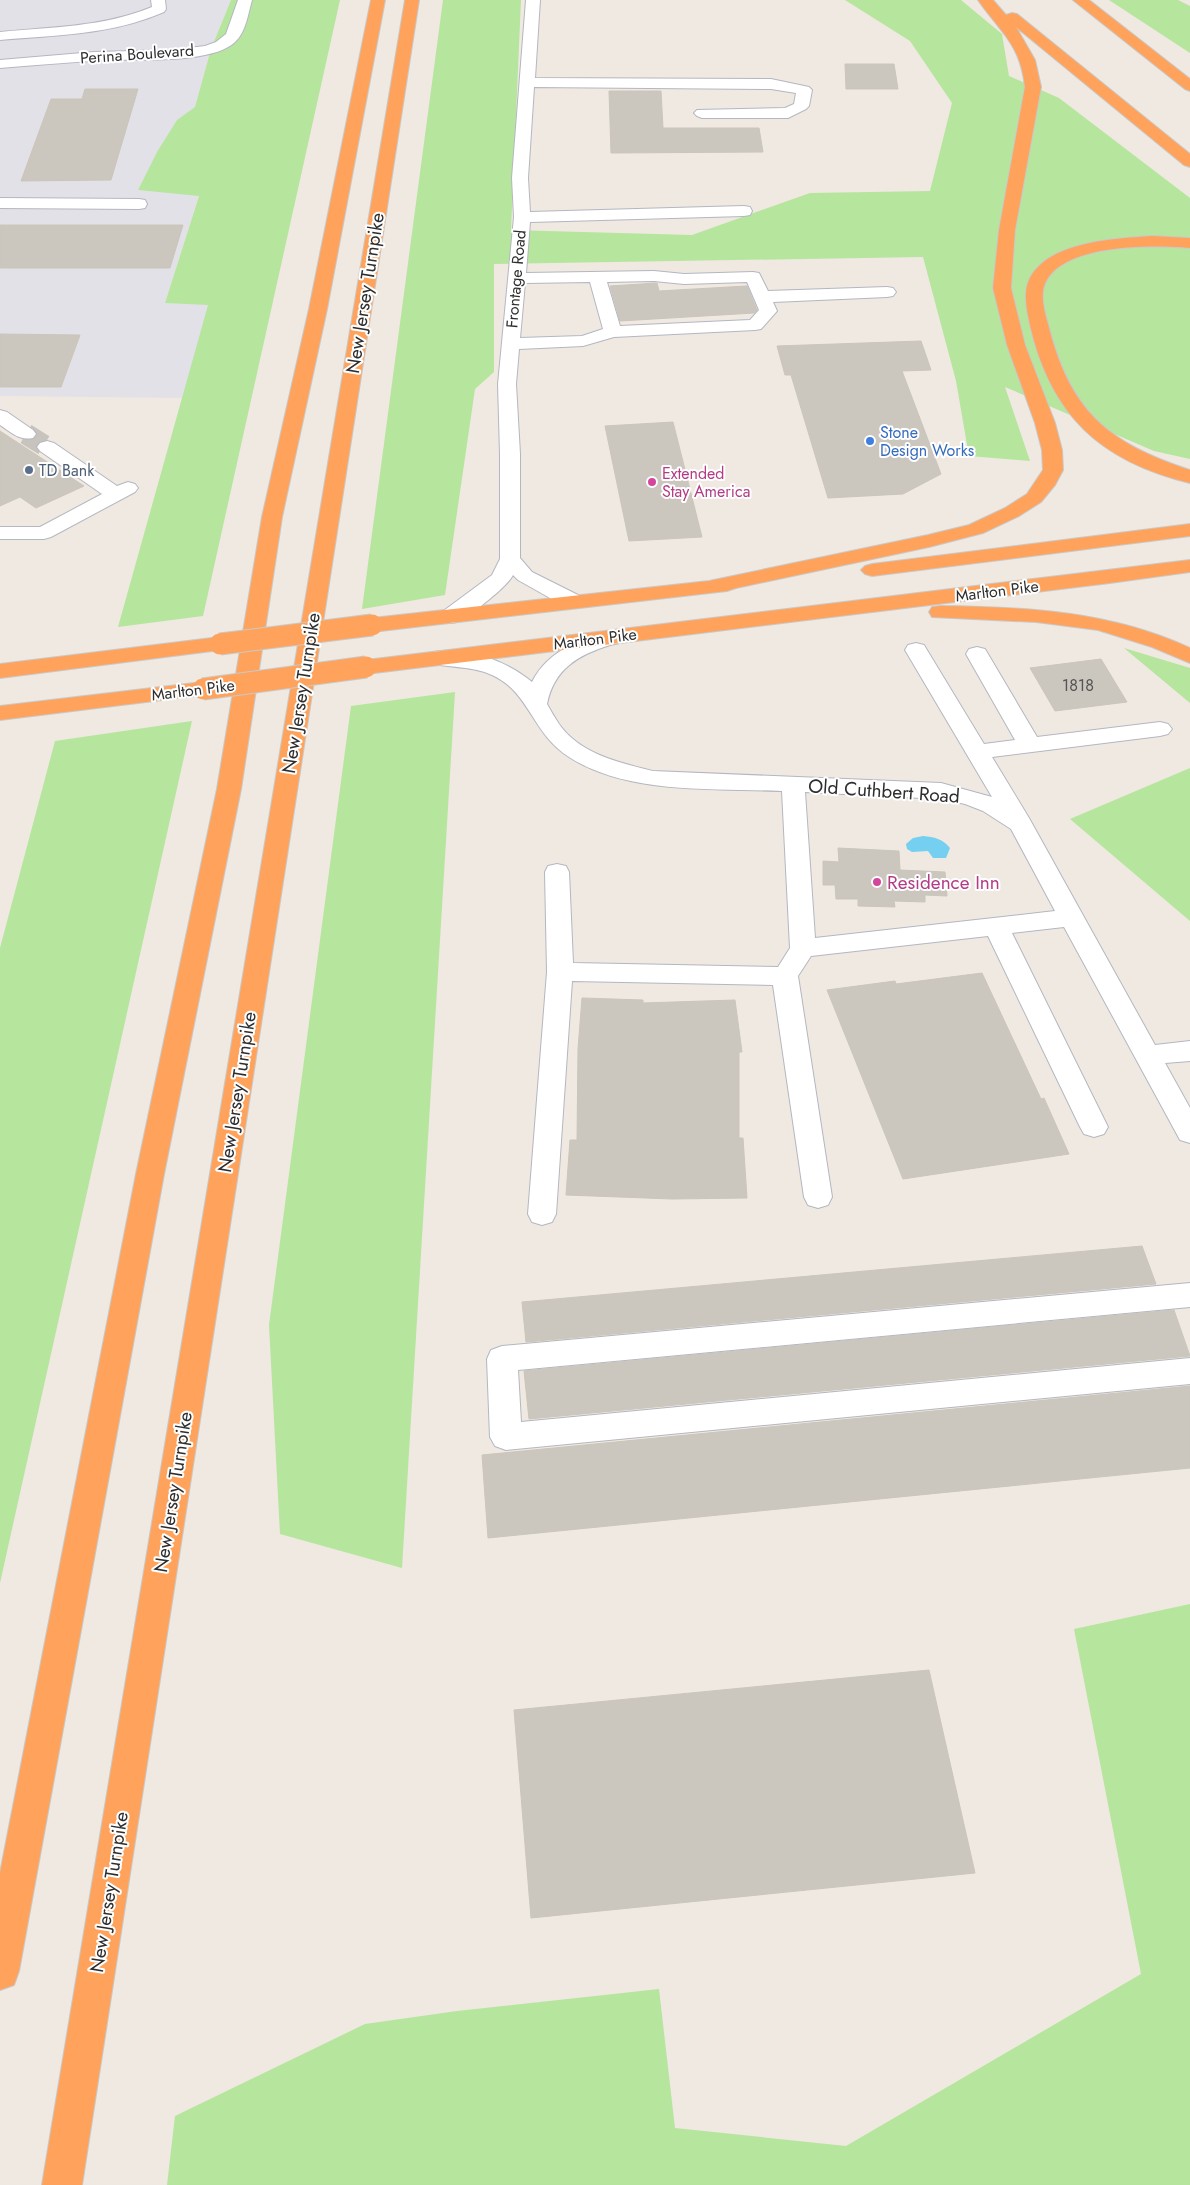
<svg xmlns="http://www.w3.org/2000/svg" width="1190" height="2185" font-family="Jost,sans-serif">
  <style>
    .industrial { fill: #e3e1e8 }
    .green { fill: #b6e59e }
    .water { fill: #75cff0 }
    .building { fill: #cbc7bf; stroke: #cbc5ba }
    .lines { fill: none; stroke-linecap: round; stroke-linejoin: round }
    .minor-tunnel { stroke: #c8c4bd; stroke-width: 21; stroke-dasharray: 21 11; stroke-linecap: butt }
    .minor-casing { stroke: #b4b7c1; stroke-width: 2 }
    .highway-casing { stroke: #c9c9c9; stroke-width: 2 }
    .minor { fill: #fff; fill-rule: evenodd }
    .highway { fill: #ffa35c; fill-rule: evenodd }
    .highway-bridge-casing { stroke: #c9c9c9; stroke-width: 23; stroke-linecap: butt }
    .highway-bridge { stroke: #ffa35c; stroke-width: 21 }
    .shop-dot { fill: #3f7fe0; stroke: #fff; stroke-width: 2 }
    .service-dot { fill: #5c6f8a; stroke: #fff; stroke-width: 2 }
    .hotel-dot { fill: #d1479c; stroke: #fff; stroke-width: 2 }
    .labels { text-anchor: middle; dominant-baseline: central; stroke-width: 4; stroke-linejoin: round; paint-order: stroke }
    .far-street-label { font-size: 16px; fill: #2e2e2e; stroke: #fff }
    .far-shop-label { font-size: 16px; fill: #366cbe; stroke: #fff; text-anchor: start }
    .far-service-label { font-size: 16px; fill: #4e5e75; stroke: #fff; text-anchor: start }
    .far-hotel-label { font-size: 16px; fill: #b23c85; stroke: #fff; text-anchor: start }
    .number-label { font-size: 16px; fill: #555452 }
    .street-label { font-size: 19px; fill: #2e2e2e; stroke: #fff }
    .hotel-label { font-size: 19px; fill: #b23c85; stroke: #fff; text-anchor: start }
  </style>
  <rect width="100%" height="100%" fill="#efe9e1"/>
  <polygon class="industrial" points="0,0 231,0 211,49 195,108 177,120 138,190 199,195 165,303 209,304 183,398 0,396"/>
  <g class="green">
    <polygon points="231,0 340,0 203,616 118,627 208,305 165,303 199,196 138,190 157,152 177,120 195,107 211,49"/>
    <polygon points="443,0 521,0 511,230 692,235 810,193 930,191 952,103 910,41 845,0 961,0 1002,34 1009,76 1059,98 1190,198 1190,459 1154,451 1005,387 1030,461 969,456 956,381 923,257 494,264 494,372 475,389 445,595 362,609"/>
    <polygon points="1109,0 1178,0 1190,6 1190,53"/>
    <polygon points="1124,648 1190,668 1190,703"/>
    <polygon points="455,692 402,1568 280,1534 269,1325 351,706"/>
    <polygon points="192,721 0,1583 0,948 55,741"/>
    <polygon points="1190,768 1190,921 1070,819"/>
    <polygon points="1190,1604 1190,2185 167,2185 175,2116 365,2024 457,2011 659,1989 675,2128 846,2146 1141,1974 1074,1629"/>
  </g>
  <path class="water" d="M 923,836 C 934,837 943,839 950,848 L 946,858 L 933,858 L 928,851 L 912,852 L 907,849 L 906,844 L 913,838 Z"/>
  <g class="building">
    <polygon points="845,64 894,64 898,89 846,89"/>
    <polygon points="85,89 138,89 111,180 21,181 51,99 82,99"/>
    <polygon points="609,91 661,91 663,128 759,128 763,152 611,153"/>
    <polygon points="0,225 183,225 170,268 0,268"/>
    <polygon points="657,283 659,291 747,286 757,310 754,313 620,321 610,286"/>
    <polygon points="0,334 80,335 61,387 0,387"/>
    <polygon points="921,341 931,370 902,371 941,474 903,494 828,498 791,375 785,375 777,346"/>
    <polygon points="673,422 702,537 629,541 605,426"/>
    <polygon points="0,431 84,486 36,508 20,497 0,506"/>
    <polygon points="1101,659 1127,702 1055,711 1030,668"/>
    <polygon points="838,848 899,851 900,870 945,872 947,896 925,895 925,902 894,901 895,907 858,906 858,899 836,899 835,885 823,885 823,861 839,862"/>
    <polygon points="982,973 1041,1099 1044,1098 1069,1154 903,1179 827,990 895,981 896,984"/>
    <polygon points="582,998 643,1000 643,1003 735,1000 742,1052 739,1052 739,1138 743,1138 747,1198 672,1199 566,1195 570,1140 577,1140 578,1049"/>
    <polygon points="1142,1246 1156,1284 526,1342 522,1302"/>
    <polygon points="1174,1310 1190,1356 529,1419 524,1371"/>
    <polygon points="1190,1386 1190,1468 488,1538 482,1455"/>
    <polygon points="929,1670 975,1873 531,1918 514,1710"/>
  </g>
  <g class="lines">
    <polyline class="minor-tunnel" points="26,434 47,447"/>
    <defs>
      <g id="minor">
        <path d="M 151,0 L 165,0 L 166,9 L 164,12 C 111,35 57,35 0,40 L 0,32 C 51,27 104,27 152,7 Z"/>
        <path d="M 238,0 L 252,0 C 248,14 246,32 235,42 C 212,64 139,59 107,60 C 72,62 36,65 0,68 L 0,60 L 94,52 L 172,50 L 205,46 L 216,42 L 226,34 Z"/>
        <path d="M 526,0 L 540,0 L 535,78 L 771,79 L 809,87 L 812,90 L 809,106 L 806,109 L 788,118 L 702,118 L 697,116 L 694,113 L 697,110 L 785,108 L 794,104 L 796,93 L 771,89 L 534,87 L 528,178 L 530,212 L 744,206 L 750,207 L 752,211 L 750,215 L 744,216 L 530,222 L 526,273 L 654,271 L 684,274 L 753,272 L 759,273 L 768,291 L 887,287 L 893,288 L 896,292 L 893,296 L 887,297 L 773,302 L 777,311 L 761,329 L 755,330 L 614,337 L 583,346 L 519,349 L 516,384 L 520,454 L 520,558 L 532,572 L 582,597 L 585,602 L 582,607 L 574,608 L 566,607 L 518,580 L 513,575 C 507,587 471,615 458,621 C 452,624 448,623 442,622 L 439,617 L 442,612 L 492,575 L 500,559 L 500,454 L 498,384 L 514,217 L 512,178 ZM 654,281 L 684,284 L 747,282 L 759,310 L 750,320 L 620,326 L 607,282 ZM 590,282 L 603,329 L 582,336 L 520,338 L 525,283 Z"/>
        <polygon points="0,198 139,199 145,200 147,204 145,208 139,209 0,208"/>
        <path d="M 0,410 L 7,412 L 33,430 L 36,434 L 33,438 C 19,441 11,432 0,425 Z"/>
        <polygon points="47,441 54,443 117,486 128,482 135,484 138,488 135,492 51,537 44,539 0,539 0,527 40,527 102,494 40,451 37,447 40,443"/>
        <path d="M 620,629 L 628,631 L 631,636 C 626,643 618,643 610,645 C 578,655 554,669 547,704 C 551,711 555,718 559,724 C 580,754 620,763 653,771 L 941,783 L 992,797 L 905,650 L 908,645 L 916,643 L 924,645 L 927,650 L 984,744 L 1015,740 L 966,654 L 969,649 L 977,647 L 985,649 L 988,654 L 1037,737 L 1160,722 L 1168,724 L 1172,729 L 1168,734 L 1160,736 L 992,757 L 1029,818 L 1155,1045 L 1190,1041 L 1190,1061 L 1165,1063 L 1190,1108 L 1190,1143 L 1180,1140 L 1064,927 L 1012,933 L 1108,1127 L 1104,1134 L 1094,1137 L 1084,1134 L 1080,1127 L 988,936 L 811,956 L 798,976 L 832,1197 L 828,1205 L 818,1208 L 808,1205 L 804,1197 L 773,985 L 572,981 L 556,1214 L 552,1222 L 542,1225 L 532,1222 L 528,1214 L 547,972 L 545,872 L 548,866 L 557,864 L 566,866 L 569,872 L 573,963 L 778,967 L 790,948 L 782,791 C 714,788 628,795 569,757 C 532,734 530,692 492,675 C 472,666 451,668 429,663 L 426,658 L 429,653 C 463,645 506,660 532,682 C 549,648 586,637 620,629 ZM 805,792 L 941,799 L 965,804 L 983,811 L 1011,829 L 1055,911 L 815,938 Z"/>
        <polygon points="1190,1283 1190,1307 518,1370 521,1422 1190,1358 1190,1384 506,1450 495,1446 490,1437 487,1359 491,1350 502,1346"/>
      </g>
      <g id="highway">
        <polygon points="371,0 385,0 327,309 282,517 241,789 164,1174 19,1971 14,1985 0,1990 0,1873 136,1174 217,789 262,517 309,309"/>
        <polygon points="405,0 419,0 82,2185 42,2185"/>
        <path d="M 978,0 L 993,0 L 1006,15 L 1012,13 L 1017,14 L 1190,154 L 1190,167 L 1184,165 L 1016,27 L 1035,60 L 1041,87 L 1015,230 L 1011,288 L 1025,345 L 1055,423 L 1062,450 L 1063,470 L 1055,485 L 1041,502 L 1019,516 L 983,533 L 929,547 L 736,588 L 727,591 L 372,632 L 364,630 L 361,625 L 364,620 L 372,618 L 709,581 L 928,535 L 969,525 L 1005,508 L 1027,494 L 1043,470 L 1042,450 L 1035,423 L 1007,345 L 993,288 L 999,230 L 1025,87 C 1020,43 1001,33 978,0 Z"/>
        <polygon points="1073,0 1089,0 1190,79 1190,91 1185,89"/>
        <path d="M 1153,236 L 1190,238 L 1190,248 C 1154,245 1077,244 1051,274 C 1038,288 1043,307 1048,324 C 1069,410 1107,443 1190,470 L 1190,483 C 1100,461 1051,415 1030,325 C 1025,302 1021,282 1040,265 C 1065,241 1120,238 1153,236 Z"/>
        <polygon points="1190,524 1190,536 872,576 865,574 861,570 865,566 872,564"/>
        <polygon points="1190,560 1190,572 1110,583 366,674 358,672 355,667 358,662 366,660"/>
        <path d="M 940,606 C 1026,607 1110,611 1190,648 L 1190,663 L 1152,647 L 1098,630 L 1036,622 L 932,617 L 929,612 L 932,607 Z"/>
        <polygon points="220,637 228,639 231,644 228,649 0,678 0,664"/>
        <polygon points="203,682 211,684 214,689 211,694 0,720 0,706"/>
      </g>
    </defs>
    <use href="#minor" class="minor-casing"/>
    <use href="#highway" class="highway-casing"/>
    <use href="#minor" class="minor"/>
    <use href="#highway" class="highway"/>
    <defs>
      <g id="highway-bridge">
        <polyline points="220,644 372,625"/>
        <polyline points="203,689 366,667"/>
      </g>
    </defs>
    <use href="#highway-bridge" class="highway-bridge-casing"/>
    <use href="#highway-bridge" class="highway-bridge"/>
  </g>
  <circle class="shop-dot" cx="870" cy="441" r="5"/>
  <circle class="service-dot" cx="29" cy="470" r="5"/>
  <g class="hotel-dot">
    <circle cx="652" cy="482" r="5"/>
    <circle cx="877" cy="882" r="5"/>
  </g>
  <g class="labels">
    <g class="far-street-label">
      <text transform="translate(137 54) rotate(-4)">Perina Boulevard</text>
      <text transform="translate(516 279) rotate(-85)">Frontage Road</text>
      <text transform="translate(997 591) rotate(-7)">Marlton Pike</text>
      <text transform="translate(595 639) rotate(-7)">Marlton Pike</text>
      <text transform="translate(193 690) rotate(-7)">Marlton Pike</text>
    </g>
    <g class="far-shop-label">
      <text x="880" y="432">Stone<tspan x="880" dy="18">Design Works</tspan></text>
    </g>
    <g class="far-service-label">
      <text x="39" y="470">TD Bank</text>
    </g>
    <g class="far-hotel-label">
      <text x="662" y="473">Extended<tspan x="662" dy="18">Stay America</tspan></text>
    </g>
    <g class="number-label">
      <text x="1078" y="685">1818</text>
    </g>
    <g class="street-label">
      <text transform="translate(365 293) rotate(-81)">New Jersey Turnpike</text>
      <text transform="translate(301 693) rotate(-81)">New Jersey Turnpike</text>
      <text transform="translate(884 791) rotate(4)">Old Cuthbert Road</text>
      <text transform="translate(237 1092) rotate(-81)">New Jersey Turnpike</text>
      <text transform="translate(173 1492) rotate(-81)">New Jersey Turnpike</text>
      <text transform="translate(109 1892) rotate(-81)">New Jersey Turnpike</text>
    </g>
    <g class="hotel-label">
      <text x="887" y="882">Residence Inn</text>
    </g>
  </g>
</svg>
